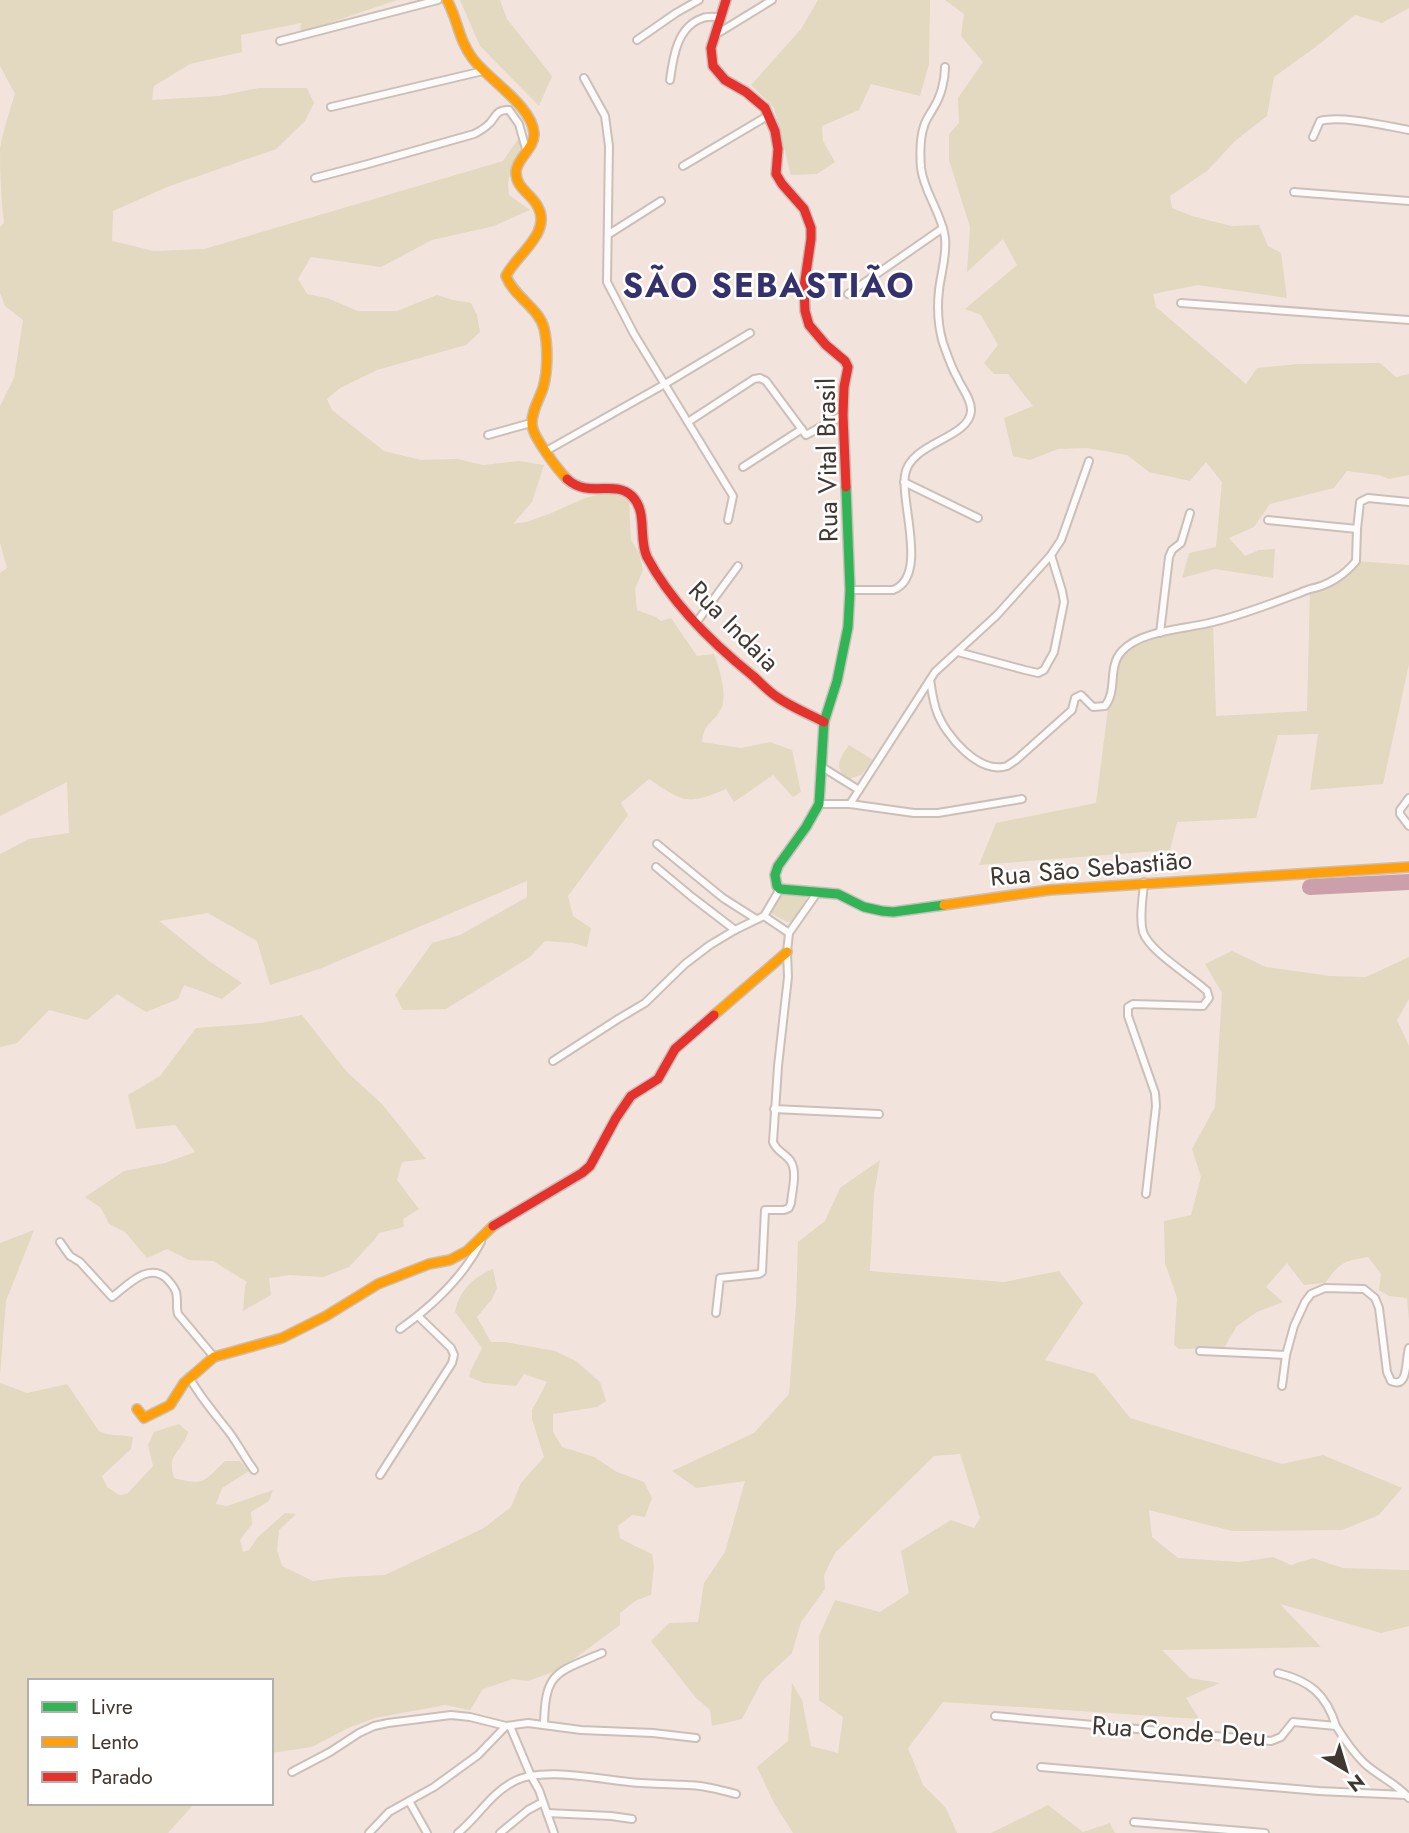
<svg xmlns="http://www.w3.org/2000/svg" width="1409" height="1833" font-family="Jost,sans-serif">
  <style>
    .green { fill: #e3d8c0 }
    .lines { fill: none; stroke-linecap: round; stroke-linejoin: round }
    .river { stroke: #cca0aa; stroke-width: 16 }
    .street-casing { stroke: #cabfb9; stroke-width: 10 }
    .fast-casing { stroke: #cabfb9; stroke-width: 12 }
    .slow-casing { stroke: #cabfb9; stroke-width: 12 }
    .jam-casing { stroke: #cabfb9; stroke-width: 12 }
    .street { stroke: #fdfbfa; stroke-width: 6 }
    .fast { stroke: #30b455; stroke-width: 9 }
    .slow { stroke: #ff9f0a; stroke-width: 9 }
    .jam { stroke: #e5322d; stroke-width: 9 }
    .labels { text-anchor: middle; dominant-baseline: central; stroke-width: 5; stroke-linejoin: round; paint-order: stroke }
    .street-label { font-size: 26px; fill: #413731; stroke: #fff }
    .district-label { font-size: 33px; font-weight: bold; letter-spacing: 2px; fill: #35316c; stroke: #fff }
  </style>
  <rect width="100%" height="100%" fill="#f2e4dc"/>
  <g class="green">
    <path d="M 0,0 L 397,0 L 300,33 L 301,23 L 241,35 L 242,52 L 190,64 L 154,86 L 152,100 L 219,96 L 259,88 L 307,88 L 314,103 L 305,121 L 276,149 L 167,187 L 113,211 L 112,241 L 154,251 L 204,249 L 503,161 L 518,139 C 525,157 510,167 508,183 C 508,184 509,194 509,195 L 530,210 L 494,226 L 432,240 L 381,267 L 311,257 L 298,279 L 307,294 L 327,298 L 358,311 L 397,311 L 437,295 L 453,300 L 471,303 L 477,315 L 480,332 L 466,345 L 377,370 L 340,388 L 327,399 L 332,410 L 384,451 L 421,460 L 457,459 L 483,465 L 519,461 L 544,465 L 532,502 L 513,524 L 526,522 L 549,514 L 585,498 L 609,492 L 629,500 L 631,540 L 639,553 L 643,570 L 635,589 L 637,610 L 656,617 L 661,621 L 671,618 L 697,656 L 714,654 C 719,667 728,696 721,709 C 713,724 704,722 702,742 L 741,748 L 770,742 L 792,750 L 801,792 L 793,797 L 773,775 L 734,802 L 726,789 C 686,806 684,802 649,779 L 621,803 L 628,815 L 568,896 L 573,916 L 591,928 L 587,947 L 573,943 L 545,941 L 530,957 L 446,1009 L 403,1010 L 395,995 L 432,943 L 460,935 L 527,897 L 527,881 L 322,968 L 270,985 L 257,941 L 208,913 L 159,921 L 209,961 L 242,983 L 222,999 L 184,985 L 178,999 L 146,1012 L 117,994 L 87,1020 L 49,1010 L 17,1043 L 0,1047 L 0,854 L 29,839 L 69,833 L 67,782 L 0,816 L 0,573 L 7,568 L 0,543 L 0,406 L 14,378 L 23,320 L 5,306 L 0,293 L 0,227 L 4,223 C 1,199 0,174 0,149 C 3,131 9,113 15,94 L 0,66 Z"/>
    <polygon points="460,0 500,0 507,19 552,76 539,106 480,46"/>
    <polygon points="818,0 930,0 929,64 920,96 871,84 859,110 822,126 823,141 835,162 817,174 791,175 774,108 751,85 801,29"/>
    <polygon points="945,0 1409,0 1409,8 1382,23 1355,15 1317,46 1274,77 1267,116 1235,141 1207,171 1170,196 1172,208 1192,216 1231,226 1259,225 1268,246 1281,253 1287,298 1198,285 1153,294 1156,307 1246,384 1257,368 1299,364 1380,363 1396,377 1409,374 1409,475 1389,479 1378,475 1347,471 1334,488 1270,504 1254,527 1229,538 1245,556 1259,550 1275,549 1273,578 1215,569 1182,578 1189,553 1216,547 1222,482 1206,462 1190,481 1149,472 1127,455 1087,448 1058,449 1030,460 1013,456 1004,418 1033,406 1008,374 994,374 984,363 998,345 981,315 965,309 1017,265 1003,239 967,272 970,227 949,160 949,134 959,123 958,98 983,62 961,36 964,14"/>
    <polygon points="1356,561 1409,565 1409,664 1383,784 1310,790 1318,734 1278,735 1256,818 1177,822 1170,850 979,865 996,823 1096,803 1114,662 1137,640 1213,622 1216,716 1307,711 1310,589"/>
    <path d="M 849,745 L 873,760 L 861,775 L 849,779 C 832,769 840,758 849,745 Z"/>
    <polygon points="783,895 804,897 807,899 807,903 792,922 787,922 771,913 778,899"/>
    <path d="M 1232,951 L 1266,967 L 1330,976 L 1366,977 L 1409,957 L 1409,999 L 1397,1020 L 1409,1046 L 1409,1321 L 1407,1298 L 1389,1296 L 1379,1290 L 1381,1274 L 1368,1257 C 1343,1261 1341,1262 1325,1283 L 1304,1285 L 1287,1263 L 1266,1287 L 1283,1302 L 1257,1312 L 1237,1326 L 1224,1348 L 1179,1349 L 1174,1345 L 1177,1298 L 1165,1263 L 1164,1221 L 1191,1215 L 1201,1177 L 1192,1149 L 1215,1107 L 1222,993 L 1205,964 Z"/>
    <polygon points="302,1015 347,1072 382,1104 426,1159 402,1162 397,1180 419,1209 403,1219 404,1227 379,1233 375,1239 349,1267 323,1277 290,1275 269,1278 271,1295 243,1311 245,1286 247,1282 213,1261 189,1260 167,1249 147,1258 125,1232 109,1224 101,1208 85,1197 124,1171 165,1163 195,1152 175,1125 136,1129 128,1095 160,1076 196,1028 261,1023"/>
    <polygon points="880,1160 874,1194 870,1271 1004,1282 1059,1271 1083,1303 1045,1360 1095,1374 1130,1418 1282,1464 1323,1455 1402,1488 1379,1515 1342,1530 1232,1531 1149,1510 1152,1537 1178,1558 1240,1562 1273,1557 1291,1565 1313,1558 1343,1568 1409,1570 1409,1626 1381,1633 1280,1604 1321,1647 1162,1650 1190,1678 1220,1683 1186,1698 1199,1719 943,1702 908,1748 923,1785 946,1808 957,1833 793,1833 774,1803 757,1767 788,1741 792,1683 802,1700 811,1746 838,1753 843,1717 819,1700 819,1636 835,1600 880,1612 909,1593 901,1551 951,1520 974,1528 980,1518 960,1454 934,1456 835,1553 824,1575 825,1589 801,1622 792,1653 762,1681 742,1719 712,1726 710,1710 696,1698 651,1641 669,1623 698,1622 704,1583 725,1552 745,1481 696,1488 672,1471 754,1433 789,1394 796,1305 798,1242 825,1221 840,1188"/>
    <polygon points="34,1230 6,1301 0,1375 0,1243"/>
    <path d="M 493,1269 L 497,1288 L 492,1299 L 477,1317 L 491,1342 L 505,1342 L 555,1351 L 576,1361 L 600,1382 L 606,1401 L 597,1407 L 553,1414 L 553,1432 L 562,1447 L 594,1457 L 617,1472 L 644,1482 L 652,1498 L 645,1517 L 632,1515 L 618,1526 L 620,1538 C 631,1545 641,1548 652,1554 L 654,1566 L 651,1595 L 635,1601 L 620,1613 L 620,1625 L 574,1659 L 553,1672 L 528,1681 L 513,1679 L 483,1689 L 470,1710 L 445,1705 L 375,1718 L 346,1729 L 312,1747 L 271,1753 L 271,1681 L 30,1681 L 30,1803 L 195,1803 L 168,1833 L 0,1833 L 0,1383 L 27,1393 L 67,1384 L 99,1431 C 109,1437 122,1434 133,1437 L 131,1449 L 102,1476 L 107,1487 L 119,1495 L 127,1494 L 153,1466 L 148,1445 L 154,1432 L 179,1424 L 188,1432 C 182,1453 166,1453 174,1478 C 205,1486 203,1482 225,1461 L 240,1461 L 249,1471 L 222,1488 L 216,1504 L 227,1506 L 273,1490 L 269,1501 L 251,1512 L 252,1524 L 240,1540 L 243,1552 L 249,1550 L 258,1537 L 285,1513 L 296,1514 L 279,1530 L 277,1550 L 282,1566 L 313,1581 L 345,1577 L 385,1575 L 484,1528 L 511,1507 L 521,1483 L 544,1457 L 532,1419 L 532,1410 L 547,1382 L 524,1374 L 516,1386 L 484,1383 L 469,1377 L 471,1370 L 482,1348 L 455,1312 C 459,1291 473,1277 493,1269 Z"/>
    <polygon points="1048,1805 1083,1832 1110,1823 1115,1833 991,1833"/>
  </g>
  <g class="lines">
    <polyline class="river" points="1310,887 1409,882"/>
    <defs>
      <g id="street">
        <polyline points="715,35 772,0"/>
        <polyline points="637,40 676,13 699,0"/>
        <polyline points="280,41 438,0"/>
        <polyline points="584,78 605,116 609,146 607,282 634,334 733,496 728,520"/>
        <path d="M 670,80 C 673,58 677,26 703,18 C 708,16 715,17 720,17"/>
        <polyline points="331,107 483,71"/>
        <path d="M 1313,137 L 1320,121 C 1341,115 1387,126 1409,130"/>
        <polyline points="683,166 769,115"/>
        <path d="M 315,178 L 368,164 L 474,134 C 480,131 485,128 490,123 C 496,116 497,109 509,110 L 519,124 L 527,153"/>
        <polyline points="1294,192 1409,201"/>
        <polyline points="609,234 661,201"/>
        <polyline points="848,294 943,228"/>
        <polyline points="1181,303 1409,320"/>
        <polyline points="688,422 754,379 760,378 766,381 806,435 843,415"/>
        <polyline points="488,435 531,423"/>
        <polyline points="546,451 665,384 750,333"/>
        <polyline points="743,467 802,429"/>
        <polyline points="904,482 978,518"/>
        <polyline points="1268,520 1357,529"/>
        <path d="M 850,590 L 893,590 C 929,577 900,502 905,475 C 910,442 969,439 971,411 C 972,400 961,387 957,377 C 951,367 947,354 943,343 C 938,326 937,308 939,290 C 941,273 947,255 945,238 C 942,213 924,193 921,168 C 920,155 920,138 924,126 C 926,119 931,113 934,107 C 941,96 945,80 945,67"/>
        <polyline points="696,623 738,566"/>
        <polyline points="1160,633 1169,557 1172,550 1181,543 1190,513"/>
        <polyline points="958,652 1025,670 1038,673 1044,670 1054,652 1064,602 1062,591 1051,555"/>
        <path d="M 930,680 C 932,691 933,702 937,712 C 945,735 979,775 1007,766 C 1010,764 1013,762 1016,760 L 1072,710 L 1075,698 L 1081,695 L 1093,707 L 1105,706 C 1118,690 1107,667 1122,651 C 1141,630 1187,629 1213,622 C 1246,614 1278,601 1310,589 C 1327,586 1345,575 1356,561 L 1357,529 L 1360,502 L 1368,498 L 1409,502"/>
        <polyline points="822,767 859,790"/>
        <polyline points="1409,798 1400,810 1400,814 1409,826"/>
        <polyline points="819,804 850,804 914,813 938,813 1022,799"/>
        <polyline points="850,804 935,672 997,615 1051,555 1061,540 1065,529 1089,461"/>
        <polyline points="657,844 723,898 756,919"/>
        <polyline points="656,867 692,897 735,930"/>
        <path d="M 1144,882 C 1143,898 1139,917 1143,932 C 1149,951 1191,976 1207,991 L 1209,998 L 1203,1006 L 1133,1004 L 1128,1007 L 1128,1016 L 1155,1093 L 1156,1106 L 1146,1194"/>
        <polyline points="764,916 780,889"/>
        <polyline points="764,916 789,933"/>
        <polyline points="553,1061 618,1019 645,1003 685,964 710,945 735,930 764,916"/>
        <polyline points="774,1109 879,1114"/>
        <path d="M 60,1242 L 70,1256 L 80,1262 L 112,1297 C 127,1286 148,1262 166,1278 C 170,1282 174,1287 176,1292 C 178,1299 176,1307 178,1314 L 214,1357"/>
        <path d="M 716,1313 L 720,1278 L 759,1274 L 762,1272 L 765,1210 L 784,1210 L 789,1208 L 791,1203 C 792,1190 799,1168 788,1158 C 782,1152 776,1150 773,1142 L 778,1066 L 788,977 L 787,952 L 789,933 L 817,893"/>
        <path d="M 400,1329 C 431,1307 463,1277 481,1242"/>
        <polyline points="1200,1351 1286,1355"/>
        <path d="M 189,1377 C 200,1397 215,1414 229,1432 C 238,1444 245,1458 254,1470"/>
        <path d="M 1282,1386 L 1286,1355 L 1294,1326 L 1305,1302 L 1311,1294 L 1325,1288 L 1364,1289 L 1375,1298 L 1379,1308 L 1387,1372 L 1391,1381 C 1409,1389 1405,1361 1409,1348"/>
        <polyline points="380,1475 452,1363 454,1355 451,1348 418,1316"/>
        <path d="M 1278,1673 C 1310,1681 1326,1694 1336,1726"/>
        <path d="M 995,1716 L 1271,1741 L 1281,1737 L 1293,1722 L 1336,1726 C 1344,1739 1353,1752 1364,1763 C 1378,1776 1396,1783 1409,1798"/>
        <path d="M 544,1725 C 545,1671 556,1673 602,1653"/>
        <polyline points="510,1726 531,1776 539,1790 554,1833"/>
        <polyline points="1041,1767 1319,1791 1405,1795"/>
        <polyline points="292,1772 330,1752 359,1733 374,1726 388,1723 451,1715 470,1717 506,1726"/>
        <polyline points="409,1801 427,1833"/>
        <polyline points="547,1813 611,1816 632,1819"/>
        <polyline points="1134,1822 1265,1833"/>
        <polyline points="369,1833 389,1812 434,1787 478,1755 506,1726 528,1723 581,1730 653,1733 696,1738"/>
        <path d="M 458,1833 C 478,1817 490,1794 513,1782 C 540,1766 598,1779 629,1782 C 649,1784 669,1784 688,1785 C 704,1785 720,1790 736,1794"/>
        <polyline points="500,1833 528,1810 543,1802"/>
      </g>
      <polyline id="fast" points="846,487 850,590 848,627 837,681 824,722 819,804 806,827 778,866 775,875 777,886 780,889 838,894 864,907 882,911 893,912 944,905"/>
      <g id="slow">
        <path d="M 447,0 C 458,20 458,39 473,59 C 489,80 532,106 534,133 C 535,148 518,157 516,171 C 515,188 532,194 538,207 C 552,233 516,255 506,276 C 514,297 538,307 544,328 C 548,346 548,371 543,388 C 539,400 531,412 532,425 C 533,437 558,470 567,479"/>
        <polyline points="944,905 1049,890 1409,867"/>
        <polyline points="714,1015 787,952"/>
        <polyline points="137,1409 144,1418 170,1405 184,1383 214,1357 282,1338 326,1316 378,1284 429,1264 450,1260 467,1251 493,1226"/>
      </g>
      <g id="jam">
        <polyline points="726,0 711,48 713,66 725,80 746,92 765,108 775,131 778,149 776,174 782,184 804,209 811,228 811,239 804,287 805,311 809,325 826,345 845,361 848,367 844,387 843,415 846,487"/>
        <path d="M 567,479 C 589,499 614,479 632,496 C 648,512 638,538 647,557 C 672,604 712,643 753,676 C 761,683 768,691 777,697 C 791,707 809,714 824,722"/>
        <polyline points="493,1226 582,1173 590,1166 616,1118 631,1096 658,1079 675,1049 714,1015"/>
      </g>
    </defs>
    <use href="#street" class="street-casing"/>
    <use href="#fast" class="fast-casing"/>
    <use href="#slow" class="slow-casing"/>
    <use href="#jam" class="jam-casing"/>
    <use href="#street" class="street"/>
    <use href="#fast" class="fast"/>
    <use href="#slow" class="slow"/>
    <use href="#jam" class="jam"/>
  </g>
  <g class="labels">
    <g class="street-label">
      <text transform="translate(827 460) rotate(-91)">Rua Vital Brasil</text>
      <text transform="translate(734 626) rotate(45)">Rua Indaia</text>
      <text transform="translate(1091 868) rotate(-5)">Rua São Sebastião</text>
      <text transform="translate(1179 1731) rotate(4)">Rua Conde Deu</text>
    </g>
    <g class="district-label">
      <text x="769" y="285">SÃO SEBASTIÃO</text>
    </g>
  </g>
  <rect x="28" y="1679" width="245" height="126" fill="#ffffff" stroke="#b3afad" stroke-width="2"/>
  <rect x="42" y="1702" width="35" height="10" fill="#30b455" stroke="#b3afad" stroke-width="2"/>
  <text x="91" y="1714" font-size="21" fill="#413731">Livre</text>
  <rect x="42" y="1737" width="35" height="10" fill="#ff9f0a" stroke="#b3afad" stroke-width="2"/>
  <text x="91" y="1749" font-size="21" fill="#413731">Lento</text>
  <rect x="42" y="1772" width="35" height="10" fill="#e5322d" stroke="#b3afad" stroke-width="2"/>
  <text x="91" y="1784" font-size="21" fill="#413731">Parado</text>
  <g transform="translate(1346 1770) rotate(142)" stroke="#ffffff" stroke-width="5" paint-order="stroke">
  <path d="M0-5L12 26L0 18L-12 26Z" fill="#413731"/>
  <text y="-10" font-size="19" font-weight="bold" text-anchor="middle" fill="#413731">N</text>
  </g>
</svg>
